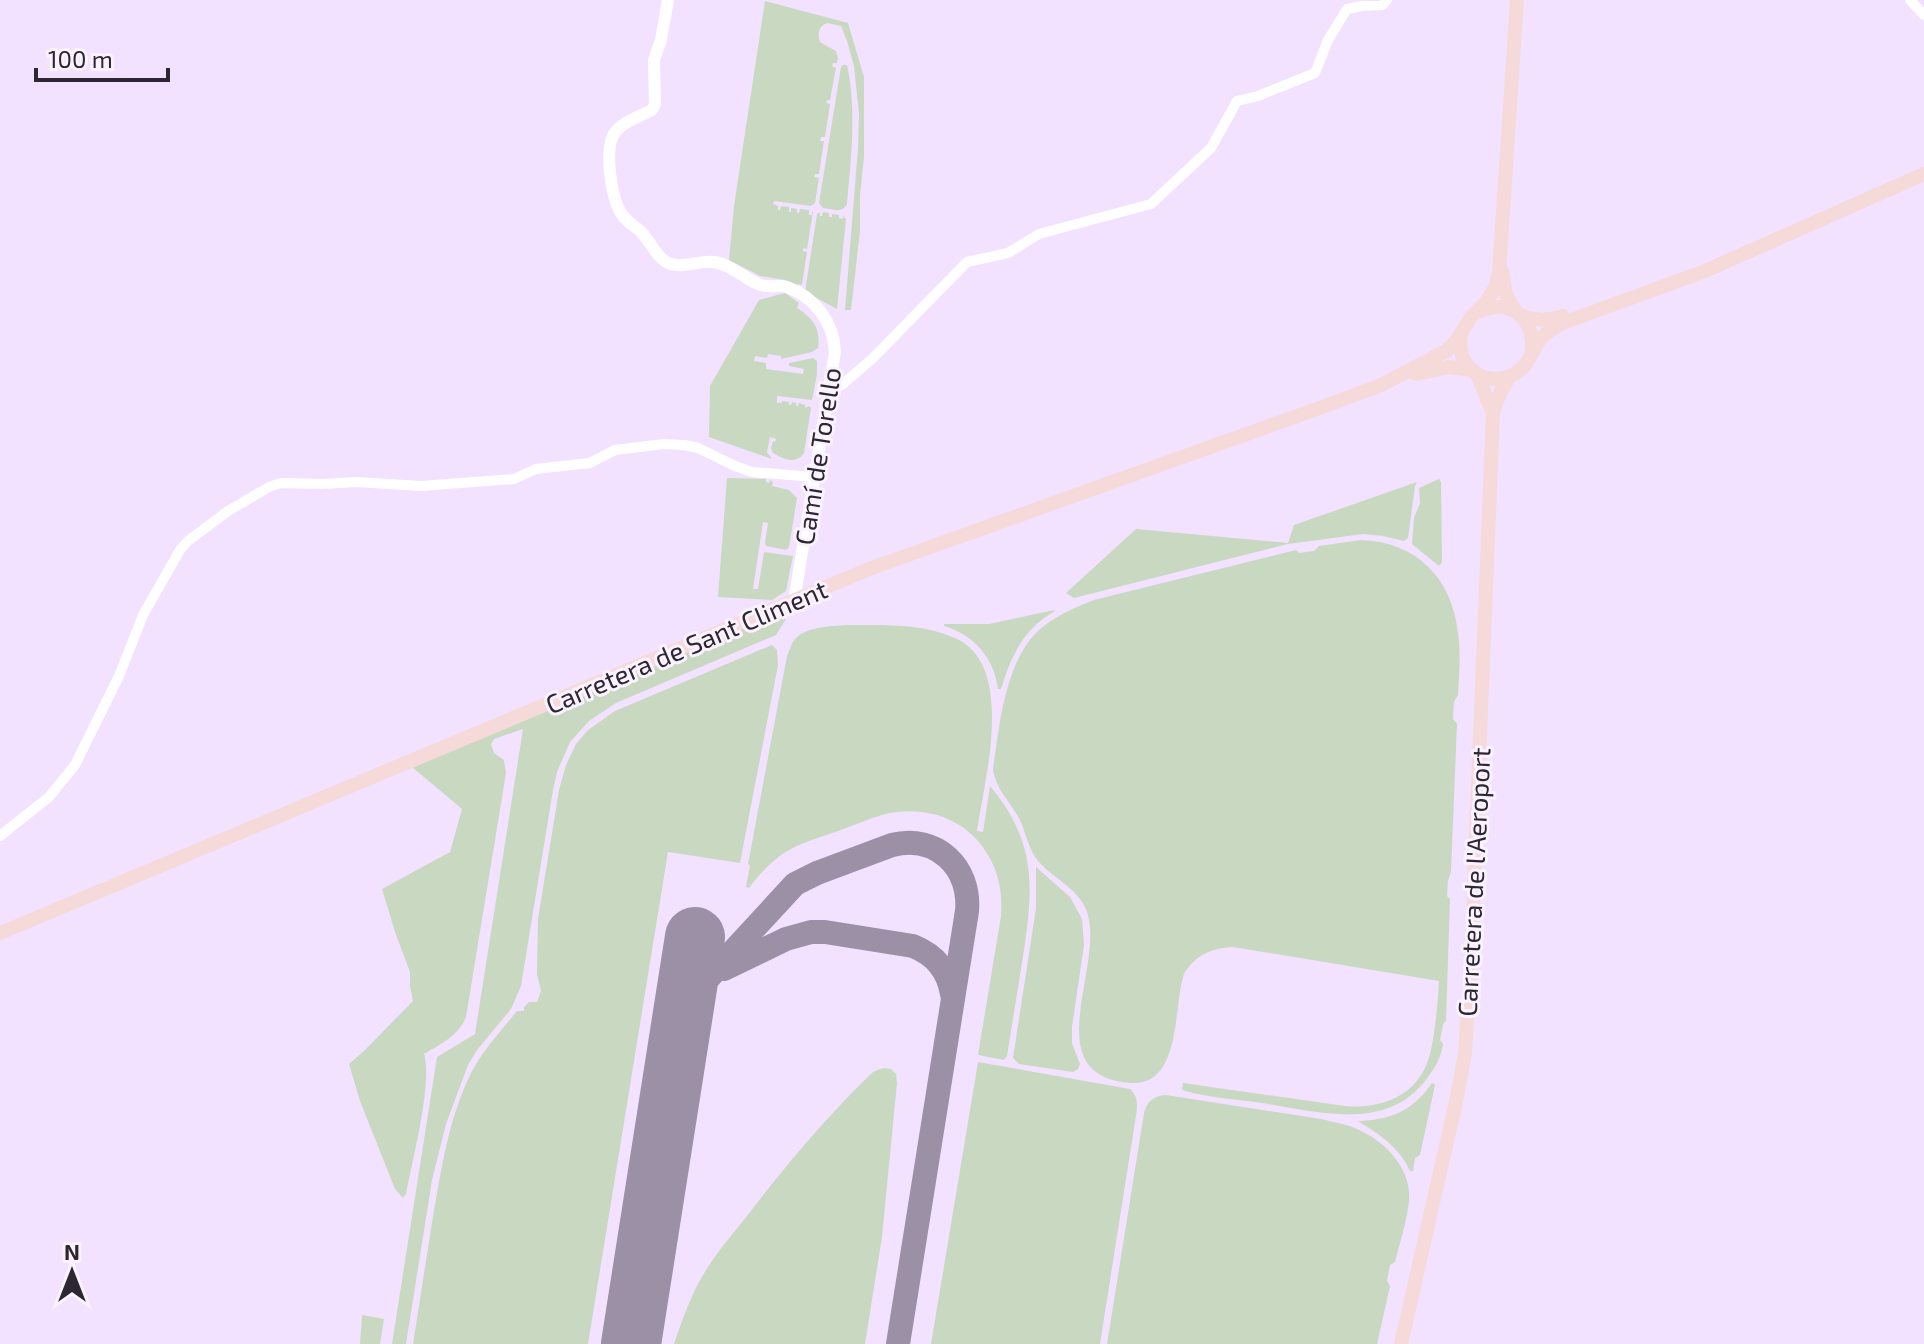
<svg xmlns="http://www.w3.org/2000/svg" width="1924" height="1344" font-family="'Exo 2',sans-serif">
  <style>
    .green { fill: #c9d9c1 }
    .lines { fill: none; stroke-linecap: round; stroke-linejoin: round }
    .taxiway { stroke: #9c90a6; stroke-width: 24 }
    .runway { stroke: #9c90a6; stroke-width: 60 }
    .minor { stroke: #fff; stroke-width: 10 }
    .tertiary { stroke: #fff; stroke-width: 12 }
    .secondary { stroke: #f6dada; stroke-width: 14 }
    .labels { text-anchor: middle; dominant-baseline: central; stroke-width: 6; stroke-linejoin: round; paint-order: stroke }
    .street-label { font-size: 26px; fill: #2d2732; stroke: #faf3ff }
  </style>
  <rect width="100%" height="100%" fill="#f2e2ff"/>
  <g class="green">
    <path d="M 765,1 L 848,23 L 864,77 L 864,157 L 860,195 L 860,231 L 851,310 L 845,310 L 858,148 L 859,114 L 854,66 L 847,41 L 841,26 L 827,23 C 819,26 817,34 820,42 L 836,51 L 838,58 L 837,63 L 833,63 L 832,66 L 836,68 L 830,100 L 827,100 L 826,103 L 830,104 L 825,137 L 821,137 L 820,141 L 824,141 L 819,174 L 815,174 L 814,177 L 819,178 L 815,203 L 811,206 L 774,201 L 773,204 L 778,206 L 778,210 L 780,210 L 781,206 L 789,207 L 789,212 L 791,212 L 791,208 L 797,209 L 797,213 L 799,213 L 800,209 L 809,210 L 809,215 L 812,215 L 812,211 L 813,212 L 807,249 L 803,248 L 803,251 L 807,252 L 802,285 L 798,284 L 797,287 L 785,280 L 760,276 L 729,260 L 734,206 Z"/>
    <path d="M 843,65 L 847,65 C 857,111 851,158 847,204 C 842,214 832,209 823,208 L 819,203 L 841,67 Z"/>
    <polygon points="820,212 820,216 822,216 823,212 829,213 829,217 832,217 832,214 839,215 839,218 843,219 843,216 846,219 837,309 805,292 817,214"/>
    <path d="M 785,293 L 799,303 L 797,308 C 813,318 821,329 818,348 L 812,352 L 781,359 L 781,356 L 768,354 L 767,358 L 755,356 L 754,361 L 766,363 L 766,369 L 803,374 L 804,369 L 789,366 L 789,363 L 813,358 L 817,361 L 817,374 L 812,400 L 777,396 L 777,403 L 781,403 L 782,401 L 789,402 L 789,405 L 791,405 L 792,402 L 796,403 L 796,406 L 798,406 L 799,403 L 805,405 L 805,408 L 809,406 L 811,408 L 804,453 C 796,465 783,459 773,453 L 771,448 L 773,441 L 775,442 L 776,439 L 770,437 L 767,452 L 772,459 L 709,437 L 710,386 L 759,300 Z"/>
    <polygon points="727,478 766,479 766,482 769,483 770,480 773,482 772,486 789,490 797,498 789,547 786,550 766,546 765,542 768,523 763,522 753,589 758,589 764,552 793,556 786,591 772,600 718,597"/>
    <polygon points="1439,479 1441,482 1442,562 1439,566 1412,544 1414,518 1420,503 1419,488"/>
    <polygon points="1417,482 1415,486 1408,538 1404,541 1383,536 1363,534 1288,544 1074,598 1066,593 1136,529 1288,543 1294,525"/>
    <path d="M 1361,540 C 1417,542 1452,578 1458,633 C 1461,654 1459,675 1458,695 L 1454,702 L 1453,719 L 1457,724 L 1451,872 L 1448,881 L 1447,896 L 1450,899 L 1446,1020 L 1443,1024 L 1440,1040 L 1443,1044 C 1441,1057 1436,1066 1428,1077 C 1389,1133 1318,1112 1262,1103 C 1236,1099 1207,1098 1182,1090 L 1183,1083 L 1345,1106 C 1377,1109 1410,1099 1425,1068 C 1434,1052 1438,1001 1439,981 L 1233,947 C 1212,948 1195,955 1184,974 C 1173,1006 1182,1086 1131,1083 C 1033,1076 1108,963 1086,909 C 1076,887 1054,879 1039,862 C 1028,850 1026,832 1019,818 C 1010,802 996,789 993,770 C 999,727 1005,661 1039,630 C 1055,616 1074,608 1094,600 L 1296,550 L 1299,553 L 1314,551 L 1319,546 Z"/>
    <path d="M 1054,610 L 1055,611 C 1024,628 1011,656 1001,689 L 998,689 C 994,658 974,635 944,626 L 944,624 L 989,624 Z"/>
    <path d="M 780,613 L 784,615 L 786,619 L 776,635 L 616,703 L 589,721 L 570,742 L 557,772 L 553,790 L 521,986 L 511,1009 L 477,1050 L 468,1065 L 446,1124 L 432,1180 L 406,1344 L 392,1344 L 437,1057 L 475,1034 L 523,729 L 494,739 L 491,744 L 494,753 L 504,760 L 506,773 L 466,1017 C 458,1036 441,1044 424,1054 C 433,1082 412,1162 406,1194 L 403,1198 L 395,1189 L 360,1101 L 349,1064 L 364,1051 L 413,1001 L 410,986 L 410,972 L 395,932 L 382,889 L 450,852 L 462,809 L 412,767 Z"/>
    <path d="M 846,625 C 882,625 922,623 955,638 C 1017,665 984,781 977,831 L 983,832 L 990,786 C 1039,844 1033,893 1022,963 C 1017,994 1012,1025 1007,1056 L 1004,1060 L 978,1055 L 1001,916 C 1003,891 998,867 982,846 C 959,815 918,805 882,815 C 868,819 855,825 841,830 C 822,837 801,842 784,853 C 770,862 759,875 749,888 L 746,887 L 750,865 L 748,864 L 787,656 C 790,650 791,643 796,638 C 807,627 831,626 846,625 Z"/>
    <path d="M 772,645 L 777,650 L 778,665 L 740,863 L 668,852 L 588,1344 L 413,1344 C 419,1306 425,1267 431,1229 C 440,1177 447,1123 470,1075 C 482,1051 500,1032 517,1011 L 524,1011 L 524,1007 L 529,1002 L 537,1002 L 541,991 L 537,975 L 538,919 L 559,790 L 566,765 L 576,744 L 588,730 L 615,711 Z"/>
    <polygon points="1036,867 1070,897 1082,919 1084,945 1072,1027 1072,1043 1080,1064 1078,1069 1073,1072 1019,1064 1013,1058 1036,908"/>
    <path d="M 978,1062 L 1130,1089 C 1140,1098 1137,1110 1135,1122 L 1100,1344 L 931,1344 Z"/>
    <path d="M 883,1068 L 891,1069 L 896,1074 L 897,1083 L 882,1237 L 865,1344 L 674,1344 C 682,1321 690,1297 703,1275 C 715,1254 732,1235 747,1216 C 786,1165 827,1116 873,1072 Z"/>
    <path d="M 1432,1083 L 1435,1085 L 1420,1155 L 1415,1158 L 1413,1171 L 1410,1171 C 1400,1148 1379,1134 1358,1121 C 1390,1120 1413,1111 1432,1083 Z"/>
    <path d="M 1166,1095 L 1321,1119 C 1333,1122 1346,1124 1357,1129 C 1385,1141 1412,1169 1409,1201 C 1407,1221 1400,1242 1395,1262 L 1390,1265 L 1387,1281 L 1390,1286 L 1377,1344 L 1107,1344 L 1144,1113 C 1147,1101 1154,1096 1166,1095 Z"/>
    <polygon points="362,1315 384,1319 380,1344 360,1344"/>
  </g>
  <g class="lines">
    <g class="taxiway">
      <path d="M 724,969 L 786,939 L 811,932 L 825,932 L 913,946 C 935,955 948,970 952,994"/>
      <path d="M 682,1021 L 688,1005 L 701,986 L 795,884 L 817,873 L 892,845 C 936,834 971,867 967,911 L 898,1344"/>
    </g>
    <polyline class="runway" points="631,1344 695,937"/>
    <g class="minor">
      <polyline points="1910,0 1924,15"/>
      <polyline points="828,392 843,384 872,359 967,262 1008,253 1039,234 1151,204 1211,148 1237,101 1258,96 1315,73 1328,40 1347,9 1362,6 1383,5 1387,0"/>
      <polyline points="0,836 49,797 75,765 119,676 143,615 180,550 188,541 228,511 269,487 281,483 323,484 356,482 421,486 514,479 536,469 590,463 615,450 664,444 684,445 698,448 735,466 752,472 814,477"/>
    </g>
    <path class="tertiary" d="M 668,0 L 661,40 L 654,60 L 655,104 L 652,110 C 640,116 625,121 616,131 C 603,146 611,198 621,213 C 626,222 637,227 643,234 C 651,243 656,256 666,262 C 681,270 699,260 714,262 C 730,264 744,278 758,284 C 768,289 777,284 787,287 C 815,297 834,323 835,352 L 794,601"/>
    <g class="secondary">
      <polyline points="1502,271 1506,295 1516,312"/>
      <path d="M 1478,312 C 1509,297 1534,317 1532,350"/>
      <path d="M 1520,315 C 1536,321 1547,321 1563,316"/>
      <path d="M 1461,335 C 1459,348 1461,360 1471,369 C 1485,383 1508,382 1522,368 C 1531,360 1534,346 1542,337 C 1549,331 1555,327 1563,323 L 1705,271 L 1924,174"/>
      <polyline points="1416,374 1449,367 1472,370"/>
      <polyline points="1477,374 1493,413"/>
      <polyline points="0,933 869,569 1325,406 1381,385 1446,351 1456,341 1471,317 1487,301 1495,288 1499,272 1517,0"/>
      <polyline points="1401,1344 1457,1097 1465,1053 1471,960 1493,413 1500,393 1510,376"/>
    </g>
  </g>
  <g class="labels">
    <g class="street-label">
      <text transform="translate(817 456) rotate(-81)">Camí de Torello</text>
      <text transform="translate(686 646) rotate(-23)">Carretera de Sant Climent</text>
      <text transform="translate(1473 882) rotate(-87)">Carretera de l'Aeroport</text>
    </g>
  </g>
  <g transform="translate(72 1272)" stroke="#faf3ff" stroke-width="6" paint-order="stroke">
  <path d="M0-6L14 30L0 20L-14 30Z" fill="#2d2732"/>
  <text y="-12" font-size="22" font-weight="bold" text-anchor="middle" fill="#2d2732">N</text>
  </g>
  <path d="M36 68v12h132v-12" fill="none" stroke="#2d2732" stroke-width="4"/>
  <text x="48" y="68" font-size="24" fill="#2d2732" stroke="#faf3ff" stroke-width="6" paint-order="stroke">100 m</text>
</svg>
